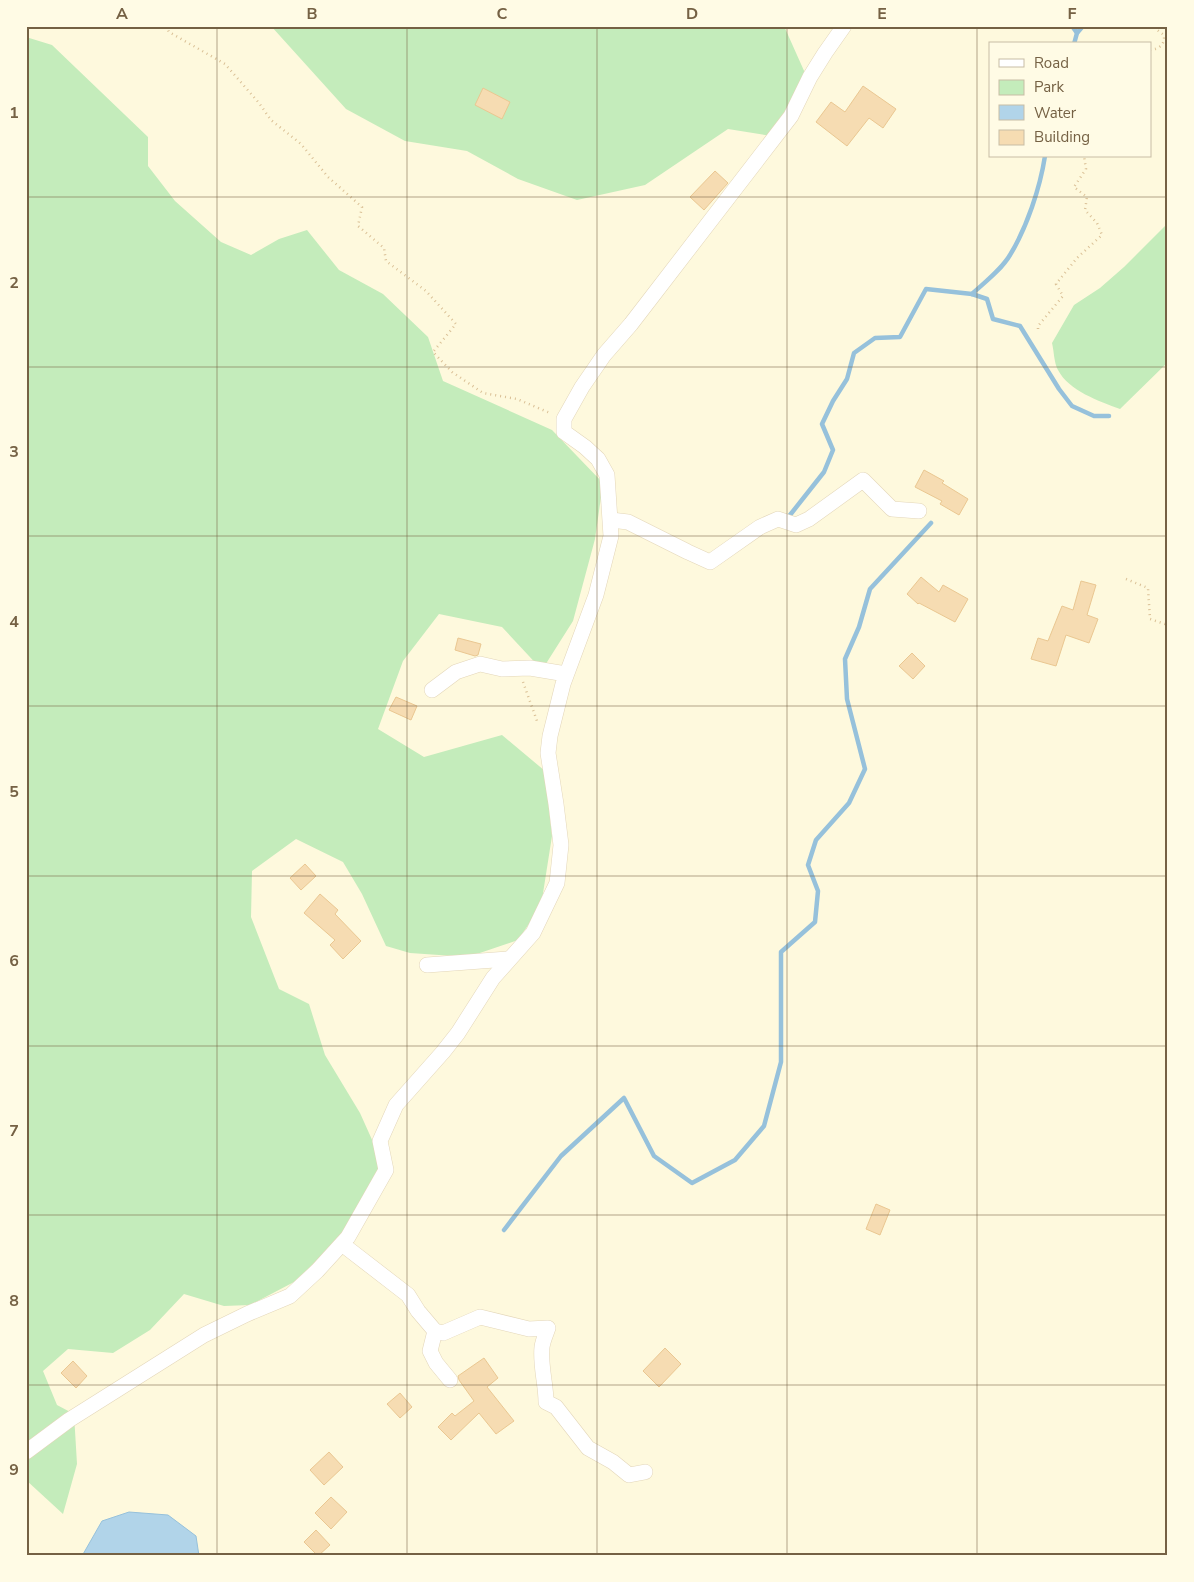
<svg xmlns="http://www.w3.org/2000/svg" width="1194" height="1582" font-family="'Nunito Sans',sans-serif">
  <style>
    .green { fill: #c4ecbb }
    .water { fill: #b1d4e9; stroke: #96c1db }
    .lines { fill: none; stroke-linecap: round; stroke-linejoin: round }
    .stream { stroke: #96c1db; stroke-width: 4.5 }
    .building { fill: #f6dcb2; stroke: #eac791 }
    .minor-casing { stroke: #e3d6b9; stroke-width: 16 }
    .path { stroke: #dac096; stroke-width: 2.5; stroke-dasharray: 1 4; stroke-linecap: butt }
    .minor { stroke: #fff; stroke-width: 15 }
    .grid { fill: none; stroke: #756144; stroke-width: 1; stroke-opacity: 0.55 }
    .neatline { fill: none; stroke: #756144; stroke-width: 2 }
    .grid-label { font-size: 16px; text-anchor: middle; font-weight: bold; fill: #756144 }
  </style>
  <rect width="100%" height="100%" fill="#fef9dd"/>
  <g class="green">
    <polygon points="271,26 784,26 805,73 784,120 771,136 728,129 645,185 577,200 518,179 467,151 405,141 346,109"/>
    <polygon points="26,37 52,45 148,137 148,166 175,201 221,242 251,255 279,239 307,230 339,270 383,294 428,337 443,381 552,430 603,483 595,539 573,621 542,670 502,627 439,614 403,661 378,729 424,757 502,735 545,771 552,836 541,906 518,940 468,957 410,953 386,946 362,894 343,862 296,839 252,871 251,917 279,989 309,1004 325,1055 360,1113 382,1162 368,1199 329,1249 294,1282 250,1305 224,1306 184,1294 150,1330 113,1353 68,1349 43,1371 57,1405 74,1414 77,1464 63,1514 26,1480"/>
    <path d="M 1168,223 L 1168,362 L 1120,409 C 1099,401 1069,391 1058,370 C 1054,363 1054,351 1052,343 L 1074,305 L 1100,288 L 1124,267 Z"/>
  </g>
  <polygon class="water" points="129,1512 168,1515 196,1536 199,1556 82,1556 102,1521"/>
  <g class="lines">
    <g class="stream">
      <polyline points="1072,26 1077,33"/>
      <polyline points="1074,44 1077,33 1083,26"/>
      <path d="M 972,294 C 985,282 1001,270 1010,255 C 1027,227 1040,188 1045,156"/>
      <polyline points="790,515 824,472 833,450 822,424 833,401 847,379 854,353 875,338 900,337 926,289 972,294 987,299 993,319 1020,326 1059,389 1072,406 1094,416 1109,416"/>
      <polyline points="504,1230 561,1156 624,1098 654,1156 692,1183 735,1160 764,1126 781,1062 781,952 815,922 818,891 808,865 816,840 849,803 865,769 847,699 845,659 859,627 870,589 931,523"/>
    </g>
  </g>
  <g class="building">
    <polygon points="863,86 896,109 883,128 869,118 847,146 816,122 831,102 845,112"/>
    <polygon points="483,88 510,102 502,119 475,105"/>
    <polygon points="715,171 728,183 704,210 690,197"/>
    <polygon points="924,470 944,481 942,483 968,499 959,515 940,504 942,501 915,487"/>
    <polygon points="921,577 939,592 943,585 968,599 955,622 919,603 918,604 907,594"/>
    <polygon points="1081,581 1096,585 1087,615 1098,619 1089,643 1066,635 1056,666 1031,659 1038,638 1048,641 1062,606 1073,610"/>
    <polygon points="458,638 481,644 478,655 475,656 455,650"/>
    <polygon points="912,653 925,666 913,679 899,666"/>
    <polygon points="396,697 417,706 411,720 389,710"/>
    <polygon points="305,864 316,876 301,890 290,878"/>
    <polygon points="320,894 338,910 335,914 361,941 343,959 330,945 335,940 304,913"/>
    <polygon points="876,1204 890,1210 880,1235 866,1229"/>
    <polygon points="665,1348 681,1364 659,1387 643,1371"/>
    <polygon points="484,1358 498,1378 487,1387 514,1421 496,1434 479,1413 451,1440 438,1427 452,1413 455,1416 474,1401 459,1380 458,1376"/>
    <polygon points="73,1361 87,1376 76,1388 61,1373"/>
    <polygon points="400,1393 412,1407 400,1418 387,1404"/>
    <polygon points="329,1452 343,1467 324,1485 310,1470"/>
    <polygon points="331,1497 347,1512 331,1529 315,1513"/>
    <polygon points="316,1530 330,1545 318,1556 304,1542"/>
  </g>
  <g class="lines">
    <defs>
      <g id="minor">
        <polyline points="611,520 628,522 688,552 710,562 760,527 778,519 796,525 809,519 863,480 892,509 919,511"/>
        <polyline points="432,690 456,672 480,664 502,669 530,668 566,674"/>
        <polyline points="427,965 508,959"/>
        <path d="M 342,1244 L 408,1295 L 418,1311 L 435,1331 L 443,1333 L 480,1317 L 529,1329 L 548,1328 C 546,1334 543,1340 542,1347 C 540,1365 546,1384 546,1402 L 556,1407 L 588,1448 L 613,1462 L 629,1475 L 645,1472"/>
        <polyline points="435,1331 430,1351 436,1363 450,1380"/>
        <polyline points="26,1452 69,1420 204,1335 247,1314 290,1296 317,1271 348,1237 386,1170 380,1141 396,1105 443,1052 458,1033 493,978 533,933 557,883 561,845 556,804 548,753 550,736 563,684 596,595 611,536 607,475 598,459 585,447 564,432 564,419 582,387 604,355 631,324 791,116 810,77 825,53 844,26"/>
      </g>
    </defs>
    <use href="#minor" class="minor-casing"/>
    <g class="path">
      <polyline points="166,26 169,32 225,64 259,103 271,120 301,144 328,177 362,207 358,226 384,248 386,261 426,291 456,324 433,352 452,372 483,393 517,399 550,413"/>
      <path d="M 1150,50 C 1159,49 1165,45 1164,35 L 1156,29 L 1157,26"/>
      <polyline points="1038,329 1038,326 1063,296 1056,284 1077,258 1102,235 1097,223 1085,210 1087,197 1074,187 1086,169 1084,156"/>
      <polyline points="1126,579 1148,588 1150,619 1168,625"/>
      <polyline points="523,682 537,721"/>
    </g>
    <use href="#minor" class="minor"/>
  </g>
  <path class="grid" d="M 217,26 L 217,1556M 407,26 L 407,1556M 597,26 L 597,1556M 787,26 L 787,1556M 977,26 L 977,1556M 26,197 L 1168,197M 26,367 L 1168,367M 26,536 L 1168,536M 26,706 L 1168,706M 26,876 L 1168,876M 26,1046 L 1168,1046M 26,1215 L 1168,1215M 26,1385 L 1168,1385"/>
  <rect width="1194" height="1582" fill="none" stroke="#fffbe5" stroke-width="55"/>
  <rect x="989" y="42" width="162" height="115" fill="#fffbe5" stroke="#c8bda5"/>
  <rect x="999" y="59" width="25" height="8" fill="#ffffff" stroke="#c8bda5"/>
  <text x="1034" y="68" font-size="15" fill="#756144">Road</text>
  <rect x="999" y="80" width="25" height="15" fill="#c4ecbb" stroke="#c8bda5"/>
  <text x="1034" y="92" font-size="15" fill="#756144">Park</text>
  <rect x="999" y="105" width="25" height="15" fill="#b1d4e9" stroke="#c8bda5"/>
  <text x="1034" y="118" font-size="15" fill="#756144">Water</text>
  <rect x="999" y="130" width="25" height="15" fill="#f6dcb2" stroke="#c8bda5"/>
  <text x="1034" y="142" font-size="15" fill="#756144">Building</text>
  <rect x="28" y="28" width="1138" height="1526" class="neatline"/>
  <g class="grid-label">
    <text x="122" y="19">A</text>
    <text x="312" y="19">B</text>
    <text x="502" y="19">C</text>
    <text x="692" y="19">D</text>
    <text x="882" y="19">E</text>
    <text x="1072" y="19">F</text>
    <text x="14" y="118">1</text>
    <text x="14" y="288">2</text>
    <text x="14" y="457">3</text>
    <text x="14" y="627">4</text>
    <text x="14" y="797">5</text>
    <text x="14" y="966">6</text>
    <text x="14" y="1136">7</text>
    <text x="14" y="1306">8</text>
    <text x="14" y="1475">9</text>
  </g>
</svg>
